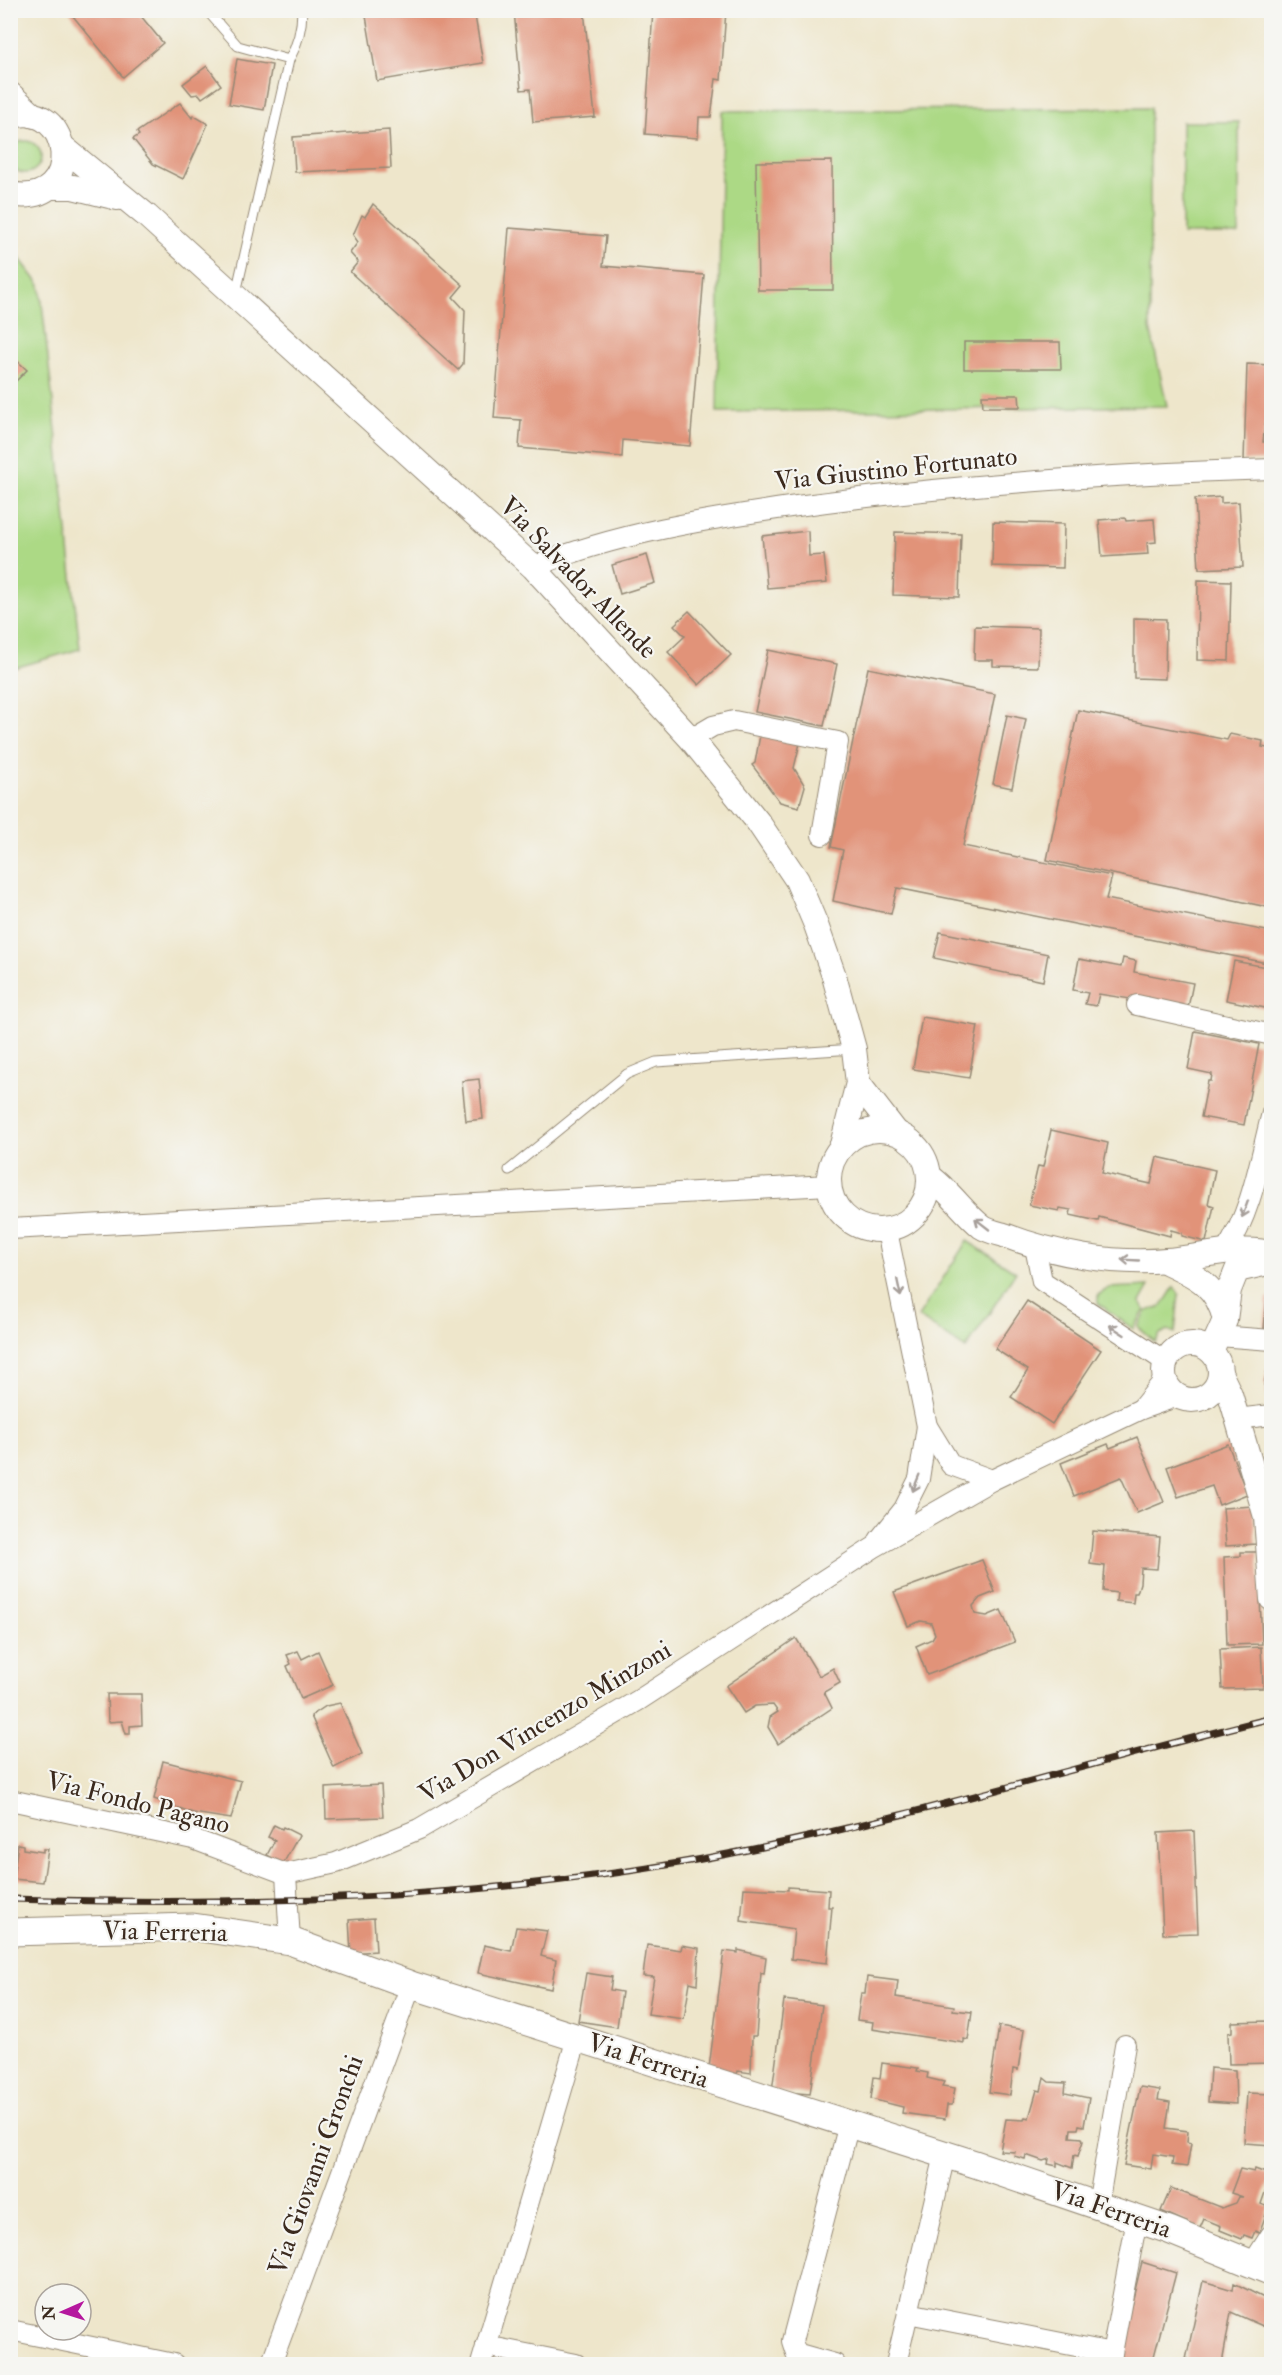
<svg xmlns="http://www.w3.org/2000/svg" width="1282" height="2375" font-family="'IM FELL Double Pica',serif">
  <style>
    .green { fill: #acd985; stroke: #748252; stroke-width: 1.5 }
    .building { fill: #e19379 }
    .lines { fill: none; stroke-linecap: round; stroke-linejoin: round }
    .service-casing { stroke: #948874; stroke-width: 11 }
    .minor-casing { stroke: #948874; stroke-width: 22 }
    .tertiary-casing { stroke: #948874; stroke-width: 26 }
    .secondary-casing { stroke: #948874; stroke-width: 29 }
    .service { stroke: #fff; stroke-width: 9 }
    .minor { stroke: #fff; stroke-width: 20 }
    .tertiary { stroke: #fff; stroke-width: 24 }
    .secondary { stroke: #fff; stroke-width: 27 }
    .rail-casing { stroke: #3b2a1e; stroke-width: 7 }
    .rail { stroke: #f6f6f2; stroke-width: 4.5; stroke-dasharray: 14; stroke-linecap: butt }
    .oneway { stroke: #a79f9a }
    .labels { text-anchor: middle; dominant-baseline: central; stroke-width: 4.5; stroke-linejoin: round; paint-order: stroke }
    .street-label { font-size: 26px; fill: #3b2a1e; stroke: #f6f6f2 }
  </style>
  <rect width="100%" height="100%" fill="#f6f6f2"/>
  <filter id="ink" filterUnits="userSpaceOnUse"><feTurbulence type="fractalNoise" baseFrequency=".0167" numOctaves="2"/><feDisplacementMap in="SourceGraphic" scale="12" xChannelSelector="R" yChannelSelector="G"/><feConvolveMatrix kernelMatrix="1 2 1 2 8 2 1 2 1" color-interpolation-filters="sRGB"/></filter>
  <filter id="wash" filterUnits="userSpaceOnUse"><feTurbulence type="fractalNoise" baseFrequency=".008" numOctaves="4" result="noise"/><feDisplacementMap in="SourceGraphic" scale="24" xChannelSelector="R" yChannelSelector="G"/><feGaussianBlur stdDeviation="1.35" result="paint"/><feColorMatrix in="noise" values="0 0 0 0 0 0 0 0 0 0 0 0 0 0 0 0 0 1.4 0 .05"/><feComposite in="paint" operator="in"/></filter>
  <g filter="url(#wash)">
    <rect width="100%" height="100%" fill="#eee6cb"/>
    <g class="green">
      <polygon points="1150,108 1150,328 1167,406 717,412 722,111"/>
      <rect x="1182" y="122" width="57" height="112"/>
      <circle cx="25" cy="157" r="16"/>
      <polygon points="10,246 40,285 80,649 11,669"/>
      <polygon points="967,1241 1016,1272 966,1349 918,1317"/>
      <polygon points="1149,1286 1140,1302 1145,1310 1133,1329 1098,1303 1098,1295 1109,1288"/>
      <polygon points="1174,1287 1179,1294 1175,1333 1168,1330 1160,1334 1155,1342 1138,1327 1147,1311 1162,1306"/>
    </g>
    <g id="blocks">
      <g class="building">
        <polygon points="68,10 136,10 163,43 123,77"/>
        <polygon points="365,10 474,10 483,63 377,81"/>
        <polygon points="514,10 584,10 595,117 533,122 530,89 521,90"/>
        <polygon points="653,10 726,10 721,80 716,79 711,117 699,117 698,138 645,134"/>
        <polygon points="237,59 272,65 264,110 229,104"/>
        <polygon points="207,66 221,85 202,98 199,94 192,95 183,84"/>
        <polygon points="180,103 192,118 193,115 208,124 183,179 153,164 133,139 139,135 137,132"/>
        <polygon points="389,130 391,168 295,172 293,137"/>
        <polygon points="832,161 833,290 758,290 756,162"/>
        <polygon points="373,204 463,285 453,297 465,310 463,364 458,370 350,272 358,262 350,253 358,242 353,235 362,215 365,217"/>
        <polygon points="509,228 606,236 603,266 704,275 690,446 623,440 622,457 519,448 521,420 494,418"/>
        <polygon points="964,342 1060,342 1061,369 964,369"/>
        <polygon points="10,354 27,370 10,387"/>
        <polygon points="1247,364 1272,365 1272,424 1265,424 1263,442 1272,442 1272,460 1244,461"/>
        <polygon points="982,395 1019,395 1020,407 983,407"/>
        <polygon points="1221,497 1221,503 1239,502 1243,567 1199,569 1195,499"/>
        <polygon points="1125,518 1126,521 1154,519 1156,542 1147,543 1148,554 1102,557 1099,520"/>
        <polygon points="993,522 1064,524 1063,568 992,566"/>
        <polygon points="808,531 809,556 824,555 827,583 767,588 762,536"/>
        <polygon points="895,532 961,534 959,597 893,595"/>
        <polygon points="647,555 655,583 620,594 612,565"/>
        <polygon points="1198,580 1231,581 1229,661 1197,660"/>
        <polygon points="689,611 731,655 699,685 668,652 685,636 674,625"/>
        <polygon points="1134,618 1166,619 1165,679 1134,678"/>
        <polygon points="975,626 1039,628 1038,667 993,666 993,660 974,660"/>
        <polygon points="768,650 837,664 824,726 755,712"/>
        <polygon points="868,668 995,694 963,846 1112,876 1106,899 1272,932 1272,964 897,888 891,914 833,901 843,850 831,847"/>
        <polygon points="1078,710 1227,740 1230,734 1263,741 1262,747 1272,749 1272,908 1047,860"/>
        <polygon points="1007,715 1026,719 1012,788 993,784"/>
        <polygon points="760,735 800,743 794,768 805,786 799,807 780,802 752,765 755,763"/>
        <polygon points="940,932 1048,954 1043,981 934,958"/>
        <polygon points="1123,958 1136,961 1134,972 1193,983 1188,1008 1099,994 1096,1006 1085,1004 1088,993 1073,990 1079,959 1121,967"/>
        <polygon points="1234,961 1272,968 1270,1009 1226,1000"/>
        <polygon points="922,1017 978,1026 969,1078 913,1069"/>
        <polygon points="1195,1031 1259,1044 1244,1125 1201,1117 1208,1081 1211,1081 1212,1074 1188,1069"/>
        <polygon points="479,1079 483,1119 466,1121 462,1081"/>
        <polygon points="1051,1130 1108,1143 1102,1173 1151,1184 1157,1157 1215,1170 1208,1204 1214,1206 1206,1242 1182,1236 1182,1233 1171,1230 1170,1236 1099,1217 1098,1221 1070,1215 1071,1210 1060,1208 1059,1211 1029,1205 1038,1166 1043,1167"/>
        <polygon points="1267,1298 1272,1298 1272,1330 1264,1329"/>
        <polygon points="1027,1301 1101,1350 1052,1424 1011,1397 1028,1370 995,1349"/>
        <polygon points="1268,1365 1272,1365 1272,1395 1266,1395 1267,1385 1264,1385"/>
        <polygon points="1137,1437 1164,1502 1137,1513 1121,1477 1074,1496 1061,1463 1108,1444 1110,1448"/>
        <polygon points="1228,1444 1247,1494 1219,1505 1212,1486 1178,1497 1167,1467"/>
        <polygon points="1253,1506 1256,1544 1226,1546 1223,1508"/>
        <polygon points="1093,1531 1160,1537 1157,1569 1141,1568 1140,1583 1137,1593 1134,1593 1133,1603 1116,1601 1117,1593 1103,1591 1105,1566 1090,1564"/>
        <polygon points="1241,1552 1258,1552 1262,1644 1227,1645 1224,1557 1241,1556"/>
        <polygon points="982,1560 995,1592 980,1598 973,1606 975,1614 987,1616 1001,1610 1015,1642 927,1675 916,1646 932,1639 935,1634 931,1623 921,1621 908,1626 894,1592"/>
        <polygon points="796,1638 819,1676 833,1668 840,1683 824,1692 832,1708 778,1744 768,1727 770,1717 778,1712 773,1705 755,1706 744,1713 726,1686"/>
        <polygon points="1261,1647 1263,1688 1222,1689 1220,1649"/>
        <polygon points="298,1651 302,1659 318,1651 333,1685 301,1699 287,1666 291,1664 287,1655"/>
        <polygon points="107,1694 141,1694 142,1725 130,1726 130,1734 126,1734 122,1721 108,1722"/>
        <polygon points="340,1703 362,1754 334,1768 311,1716 326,1706"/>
        <polygon points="163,1761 241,1781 231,1819 193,1813 154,1799"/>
        <polygon points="381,1785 383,1817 326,1819 325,1788"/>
        <polygon points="274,1825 282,1829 283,1827 299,1835 283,1864 267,1855 275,1840 268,1837"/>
        <polygon points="1194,1831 1198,1933 1163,1934 1158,1833"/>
        <polygon points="18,1844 23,1845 23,1849 43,1852 43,1849 48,1849 43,1882 13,1879"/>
        <polygon points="788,1887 829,1890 828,1907 832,1907 827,1963 791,1959 794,1929 741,1921 744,1888 788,1890"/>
        <polygon points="374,1918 376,1951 351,1953 349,1920"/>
        <polygon points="516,1927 547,1931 541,1956 556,1960 551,1989 478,1973 484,1945 511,1951"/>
        <polygon points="647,1945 681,1950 682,1945 699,1948 697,1984 690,1982 684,2019 648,2014 654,1977 643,1976"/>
        <polygon points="738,1950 766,1957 764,1974 761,1973 756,2036 752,2036 751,2073 738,2071 737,2074 709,2068 724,1951 738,1953"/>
        <polygon points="586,1973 612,1977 610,1990 622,1992 617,2027 578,2021"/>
        <polygon points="867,1977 898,1981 896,1997 954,2006 953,2010 972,2012 968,2040 964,2039 964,2043 872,2029 873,2022 857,2020 861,1993 865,1993"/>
        <polygon points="784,2000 822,2005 810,2094 772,2091"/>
        <polygon points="1269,2021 1272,2063 1229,2064 1228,2033 1232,2032 1232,2022"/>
        <polygon points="999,2026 1024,2030 1018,2070 1013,2069 1010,2095 989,2092"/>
        <polygon points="882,2063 918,2068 917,2071 928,2073 927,2078 944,2082 942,2086 955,2088 952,2105 947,2105 945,2119 902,2113 903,2107 871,2099 874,2077 880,2078"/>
        <polygon points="1210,2068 1235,2070 1236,2104 1208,2102"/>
        <polygon points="1044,2078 1049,2082 1066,2083 1065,2093 1089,2098 1084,2126 1079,2125 1078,2129 1071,2129 1070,2137 1082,2138 1083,2141 1078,2156 1074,2155 1072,2168 1057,2162 1057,2166 1048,2164 1049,2159 1043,2161 1026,2155 1025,2159 1014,2156 1015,2152 1000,2151 1006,2119 1024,2120 1025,2117 1029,2118 1037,2090 1041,2091"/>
        <polygon points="1140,2087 1160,2090 1158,2100 1170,2102 1166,2128 1188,2131 1187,2142 1191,2143 1187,2167 1172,2165 1173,2157 1153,2154 1151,2169 1124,2165"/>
        <polygon points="1247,2093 1272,2094 1272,2145 1244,2143"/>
        <polygon points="1240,2169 1254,2172 1255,2169 1271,2175 1261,2204 1269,2207 1259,2233 1255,2231 1252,2238 1244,2235 1242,2239 1220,2230 1221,2226 1204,2219 1200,2228 1161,2211 1171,2188 1222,2208 1236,2203 1239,2197 1243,2197 1231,2193"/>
        <polygon points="1142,2262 1176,2273 1152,2364 1118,2359"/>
        <polygon points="1203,2281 1233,2290 1234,2283 1272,2302 1272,2330 1231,2312 1222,2364 1185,2364"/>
      </g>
    </g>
  </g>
  <g filter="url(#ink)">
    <use href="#blocks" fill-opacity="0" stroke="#948874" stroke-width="1.5"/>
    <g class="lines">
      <defs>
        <g id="service">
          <polyline points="210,14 238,46 289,60"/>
          <path d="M 236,293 L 289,60 C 298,44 302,29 302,10"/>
          <polyline points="509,1170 627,1074 656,1062 854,1049"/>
        </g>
        <g id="minor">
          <path d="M 533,567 C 617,533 707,519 797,506 C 954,484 1113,474 1272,469"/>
          <polyline points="691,739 713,726 734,721 838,742 822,835"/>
          <polyline points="1137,1005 1272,1035"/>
          <polyline points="10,1229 829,1185"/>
          <polyline points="887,1231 927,1426 951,1465 992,1480"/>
          <polyline points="1035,1247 1042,1281 1166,1362"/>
          <path d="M 1225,1252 C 1252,1212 1260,1159 1272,1113"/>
          <polyline points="1218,1336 1272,1340"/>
          <polyline points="1141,1409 1165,1379"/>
          <polyline points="1236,1419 1272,1415"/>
          <polyline points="879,1540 904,1509 919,1479 927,1426"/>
          <polyline points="10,1800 193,1839 286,1874"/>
          <polyline points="290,1941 286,1874 336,1863 419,1829 639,1700 873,1548 992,1480 1141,1409 1178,1396"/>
          <polyline points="1098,2205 1125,2045"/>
          <polyline points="908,2313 945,2155"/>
          <polyline points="10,2330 174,2364"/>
          <polyline points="486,2346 576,2364"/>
          <polyline points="271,2364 411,1985"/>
          <polyline points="481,2364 577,2038"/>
          <polyline points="835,2364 796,2353 792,2341 849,2124"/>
          <polyline points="896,2364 908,2313 1112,2353"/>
          <polyline points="1110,2364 1137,2219"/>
        </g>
        <g id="tertiary">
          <polyline points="10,94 34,116"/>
          <path d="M 10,117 C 73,95 87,209 10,194"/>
          <polyline points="63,147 147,216 235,296 533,567 691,739 758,822 797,880 816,925 834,976 854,1049 858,1083 842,1145"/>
          <polyline points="50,187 73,187 118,198"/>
          <polyline points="858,1083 896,1132"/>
          <circle cx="879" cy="1180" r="50"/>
          <path d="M 929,1176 C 949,1190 963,1212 982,1227 C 988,1231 997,1233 1004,1235 C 1054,1254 1113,1265 1166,1260 C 1197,1258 1243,1244 1272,1254"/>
          <path d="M 1164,1261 C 1194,1275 1217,1284 1225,1320"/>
          <circle cx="1192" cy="1372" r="28"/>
          <polyline points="1211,1351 1225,1320 1229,1290 1237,1270 1272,1262"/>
          <polyline points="1220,1373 1230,1394 1266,1517 1272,1599"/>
          <polyline points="1254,2265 1272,2237"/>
        </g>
        <polyline id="secondary" points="10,1932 193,1927 290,1941 411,1985 975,2164 1169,2230 1272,2272"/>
      </defs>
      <use href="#service" class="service-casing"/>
      <use href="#minor" class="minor-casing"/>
      <use href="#tertiary" class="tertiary-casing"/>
      <use href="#secondary" class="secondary-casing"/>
      <use href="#service" class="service"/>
      <use href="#minor" class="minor"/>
      <use href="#tertiary" class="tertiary"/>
      <use href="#secondary" class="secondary"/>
      <defs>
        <path id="rail" d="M 10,1899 C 251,1906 492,1900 728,1854 C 912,1818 1090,1762 1272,1718"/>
      </defs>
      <use href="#rail" class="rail-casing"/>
      <use href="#rail" class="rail"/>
    </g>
    <defs><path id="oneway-shaft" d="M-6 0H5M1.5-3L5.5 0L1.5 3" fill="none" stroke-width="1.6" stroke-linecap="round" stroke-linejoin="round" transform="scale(1.5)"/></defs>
    <g class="oneway">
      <use href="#oneway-shaft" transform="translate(1245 1209) rotate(110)"/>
      <use href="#oneway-shaft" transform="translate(982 1224) rotate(-142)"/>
      <use href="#oneway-shaft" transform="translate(1130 1260) rotate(-177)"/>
      <use href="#oneway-shaft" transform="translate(899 1288) rotate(78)"/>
      <use href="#oneway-shaft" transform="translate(1117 1330) rotate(-147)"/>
      <use href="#oneway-shaft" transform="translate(916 1483) rotate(112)"/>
    </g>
  </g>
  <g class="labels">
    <g class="street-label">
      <text transform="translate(896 469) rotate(-6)">Via Giustino Fortunato</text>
      <text transform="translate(578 578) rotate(46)">Via Salvador Allende</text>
      <text transform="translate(545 1722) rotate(-31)">Via Don Vincenzo Minzoni</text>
      <text transform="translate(138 1803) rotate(14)">Via Fondo Pagano</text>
      <text transform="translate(165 1932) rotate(1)">Via Ferreria</text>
      <text transform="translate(648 2061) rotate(18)">Via Ferreria</text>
      <text transform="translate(316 2165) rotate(-70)">Via Giovanni Gronchi</text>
      <text transform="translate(1111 2210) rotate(19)">Via Ferreria</text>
    </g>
  </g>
  <rect width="1282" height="2375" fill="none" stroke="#f6f6f2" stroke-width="36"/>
  <g transform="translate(63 2312) rotate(267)"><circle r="28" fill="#f6f6f2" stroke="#aba49d" stroke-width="1.5"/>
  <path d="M0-4.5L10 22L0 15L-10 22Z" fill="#b5179e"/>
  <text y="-9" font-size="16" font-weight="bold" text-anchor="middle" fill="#3b2a1e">N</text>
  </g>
</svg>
